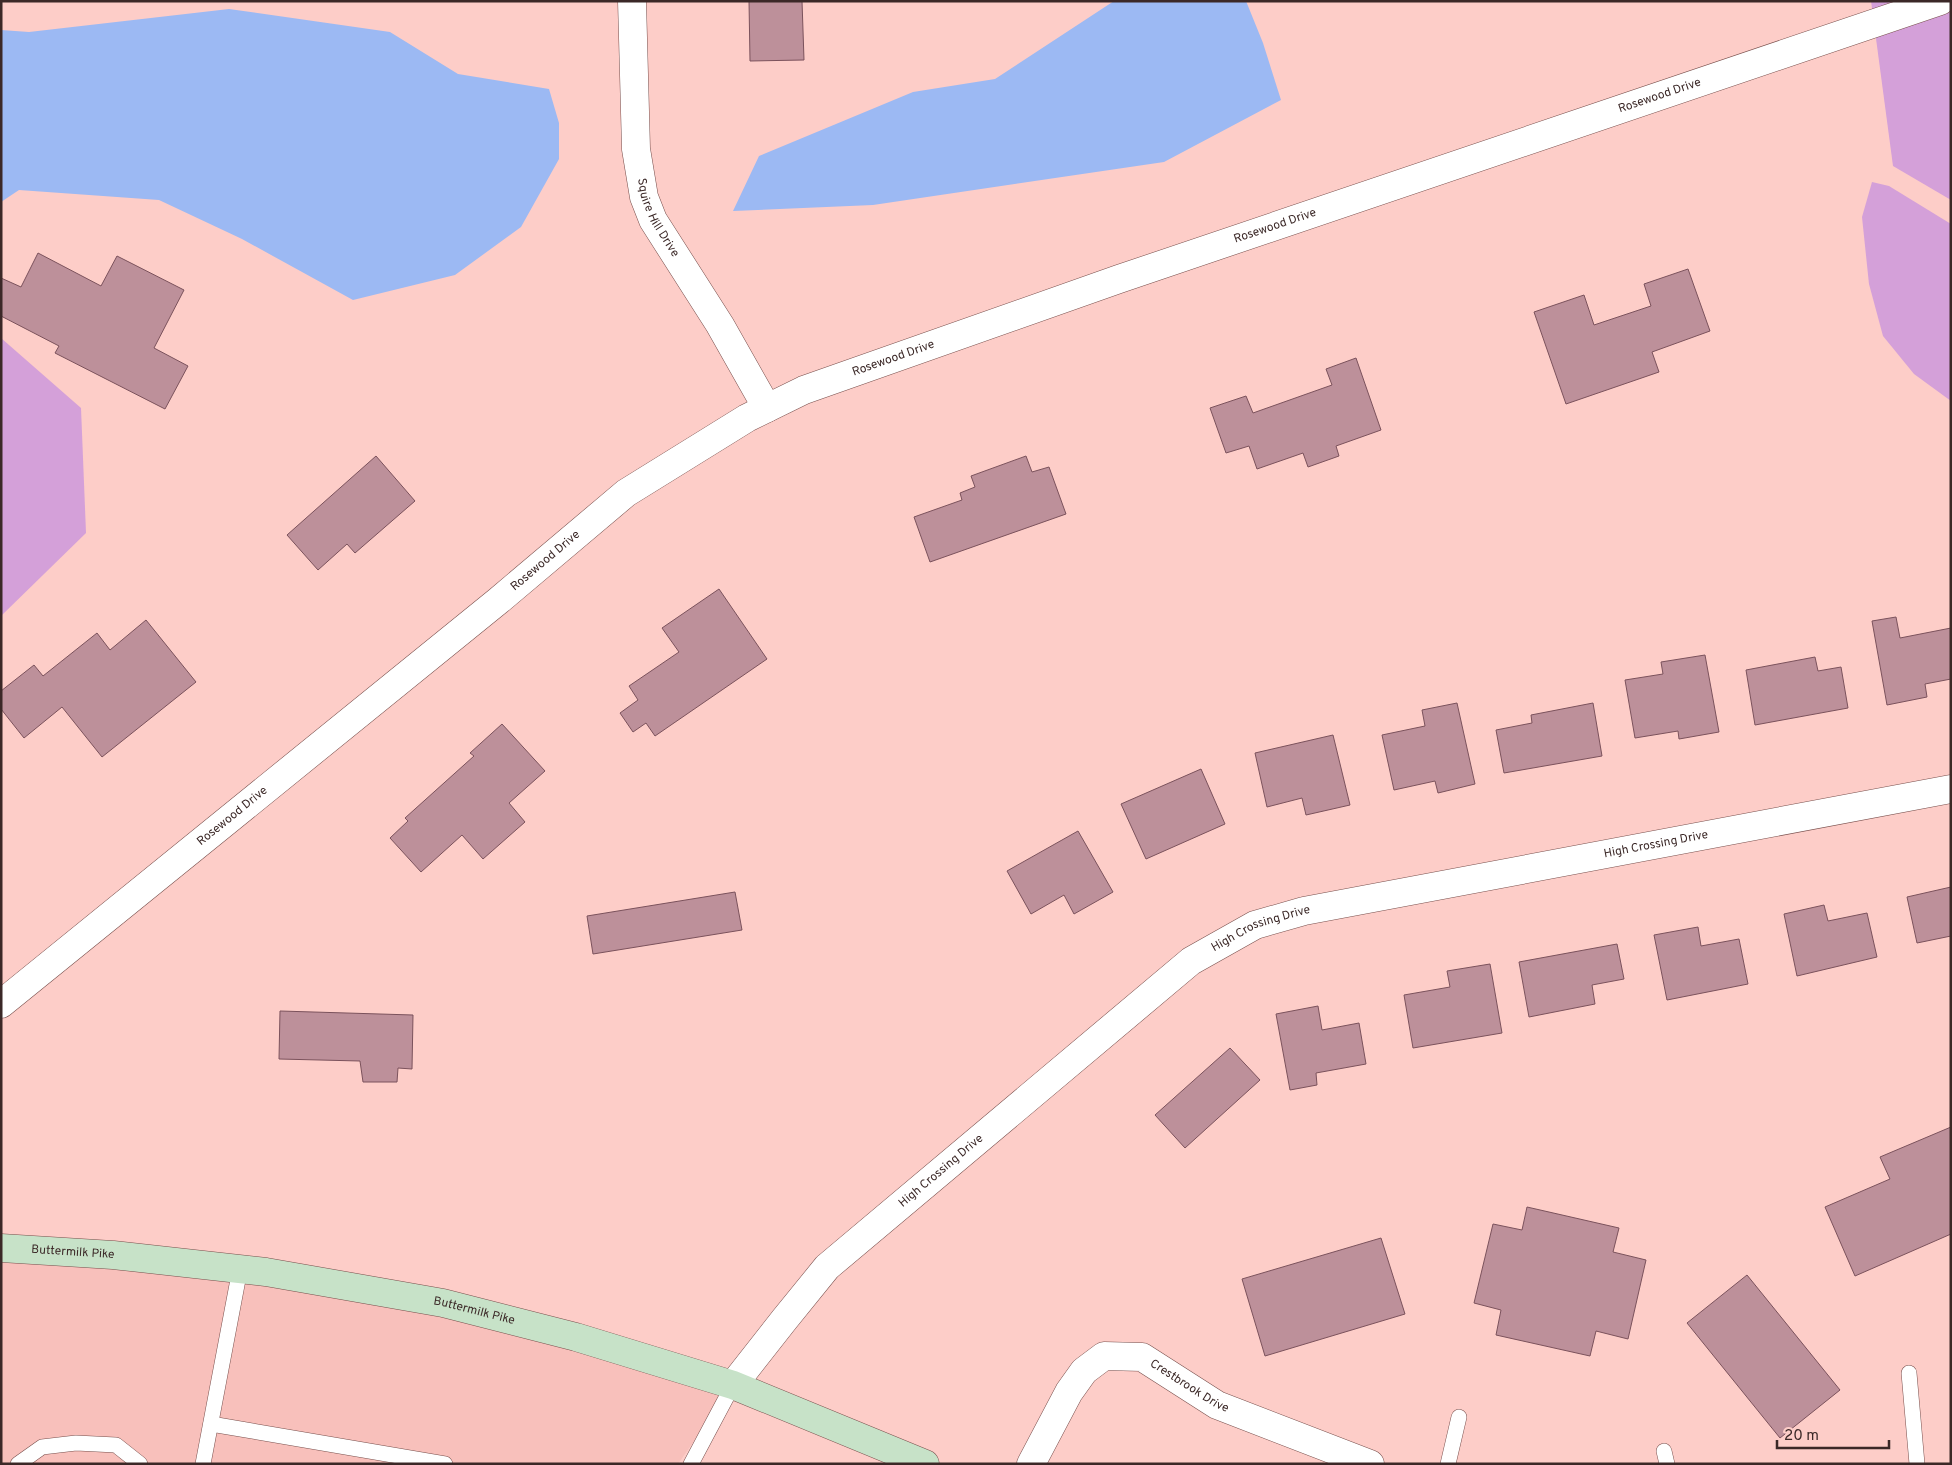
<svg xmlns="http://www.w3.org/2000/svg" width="1952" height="1465" font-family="Overpass,sans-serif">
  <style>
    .built { fill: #f8c0bb }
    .green { fill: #d4a0d9 }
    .water { fill: #9cb9f3 }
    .building { fill: #bd909a; stroke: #7b525c }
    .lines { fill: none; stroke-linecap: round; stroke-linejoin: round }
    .lane-casing { stroke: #784f4c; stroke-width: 16 }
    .street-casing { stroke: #784f4c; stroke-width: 29 }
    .secondary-casing { stroke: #784f4c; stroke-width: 29 }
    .lane { stroke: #fff; stroke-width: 15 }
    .street { stroke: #fff; stroke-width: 28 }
    .secondary { stroke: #c7e2c8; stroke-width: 28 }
    .labels { text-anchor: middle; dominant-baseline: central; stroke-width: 4; stroke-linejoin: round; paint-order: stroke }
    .street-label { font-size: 12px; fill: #3b2827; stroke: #fdcdc8 }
  </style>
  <rect width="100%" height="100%" fill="#fdcdc8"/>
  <polygon class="built" points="1,1248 266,1272 733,1385 678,1464 1,1464"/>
  <g class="green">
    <polygon points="1871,1 1951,1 1951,200 1893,166"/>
    <polygon points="1872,182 1889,186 1951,224 1951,401 1914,374 1883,336 1869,284 1862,217"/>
    <polygon points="1,338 81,408 86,533 1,616"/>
  </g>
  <g class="water">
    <polygon points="1114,1 1246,1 1263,43 1281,100 1164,162 873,205 733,211 759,156 913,92 995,79"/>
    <polygon points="229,9 390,32 458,74 549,89 559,123 559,159 521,227 455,275 353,300 242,239 159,200 19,190 1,202 1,30 29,32"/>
  </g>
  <g class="building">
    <polygon points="749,1 802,1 804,60 750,61"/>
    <polygon points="38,253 101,286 117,256 184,290 154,348 188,366 165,409 55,353 59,346 1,316 1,278 21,287"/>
    <polygon points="1688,269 1710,331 1652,352 1659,372 1566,404 1534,312 1584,295 1594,325 1651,306 1644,284"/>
    <polygon points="1356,358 1381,430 1336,446 1339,456 1308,467 1303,453 1257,469 1249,446 1226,453 1210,408 1246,396 1253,413 1332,385 1326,369"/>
    <polygon points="376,456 415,501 355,553 347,544 318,570 287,535"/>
    <polygon points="1026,456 1032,472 1049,467 1066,514 930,562 914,517 962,500 960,493 975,487 971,476"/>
    <polygon points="719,589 767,659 655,736 646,723 633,732 620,713 638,700 629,686 679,652 662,628"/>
    <polygon points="1896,617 1900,638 1951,628 1951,679 1925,684 1927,697 1887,705 1872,621"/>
    <polygon points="146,620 196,682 102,757 62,707 24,738 1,709 1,691 34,665 43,676 97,633 110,650"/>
    <polygon points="1705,655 1719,732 1679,739 1678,731 1635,738 1625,680 1663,674 1661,662"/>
    <polygon points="1815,657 1818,671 1841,667 1848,708 1755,725 1746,670"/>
    <polygon points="1457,703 1475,784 1438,793 1435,781 1394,790 1382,735 1425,726 1422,710"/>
    <polygon points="1593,703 1602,756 1504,773 1496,730 1532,723 1531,715"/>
    <polygon points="502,724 545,771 509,803 525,822 483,859 462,835 421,872 390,838 408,821 405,818 474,756 470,753"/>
    <polygon points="1333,735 1350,805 1306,815 1302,798 1267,807 1255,753"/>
    <polygon points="1201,769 1225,824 1146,859 1121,804"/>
    <polygon points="1078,831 1113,892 1074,914 1064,895 1031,914 1007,871"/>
    <polygon points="1951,887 1951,936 1917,943 1907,897"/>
    <polygon points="735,892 742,930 593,954 587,916"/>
    <polygon points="1824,905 1828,921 1867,913 1877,957 1797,976 1784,914"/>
    <polygon points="1698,927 1701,946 1739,939 1748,984 1667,1000 1654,935"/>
    <polygon points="1617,944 1624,979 1592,985 1595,1004 1529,1017 1519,962"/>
    <polygon points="1490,964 1502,1033 1413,1048 1404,995 1450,987 1447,971"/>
    <polygon points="1318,1006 1322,1030 1359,1023 1366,1064 1316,1073 1317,1085 1290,1090 1276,1014"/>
    <polygon points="280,1011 413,1015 412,1069 398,1068 397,1082 363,1082 360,1061 279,1059"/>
    <polygon points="1230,1048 1260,1080 1185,1148 1155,1115"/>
    <polygon points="1951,1127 1951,1234 1855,1276 1825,1207 1890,1179 1880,1157"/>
    <polygon points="1527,1207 1619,1228 1613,1252 1646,1260 1628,1339 1596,1331 1590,1356 1496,1335 1501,1310 1474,1303 1493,1224 1522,1230"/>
    <polygon points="1381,1238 1405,1314 1265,1356 1242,1279"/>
    <polygon points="1747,1275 1840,1390 1780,1438 1687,1323"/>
  </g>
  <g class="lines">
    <defs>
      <g id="lane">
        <polyline points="1909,1373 1917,1464"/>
        <polyline points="211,1424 445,1464"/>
        <polyline points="1664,1451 1667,1464"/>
        <polyline points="18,1464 42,1447 76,1443 116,1445 140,1464"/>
        <polyline points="203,1464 240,1269"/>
        <polyline points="691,1464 733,1385"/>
        <polyline points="1448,1464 1459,1417"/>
      </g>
      <g id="street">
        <path id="s1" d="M 632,1 L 636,149 L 644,197 L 653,220 L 720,325 L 767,408"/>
        <path id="s2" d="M 1,1004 L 498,601 L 626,493 L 747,418 L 804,390 L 1119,279 L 1940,1"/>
        <path id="s3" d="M 733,1385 L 784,1320 L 827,1267 L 1191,961 L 1255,925 L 1304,911 L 1951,789"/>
        <path id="s4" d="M 1031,1464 L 1069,1392 L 1084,1371 L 1104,1356 L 1142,1357 L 1217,1405 L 1370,1464"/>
      </g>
      <g id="secondary">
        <path id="s5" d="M 1,1248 L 113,1255 L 266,1272 L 443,1303 L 576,1337 L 733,1385 L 925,1464"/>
      </g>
    </defs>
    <use href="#lane" class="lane-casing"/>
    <use href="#street" class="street-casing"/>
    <use href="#secondary" class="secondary-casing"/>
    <use href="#lane" class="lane"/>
    <use href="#street" class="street"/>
    <use href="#secondary" class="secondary"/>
  </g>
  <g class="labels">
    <g class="street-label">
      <text stroke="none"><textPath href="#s2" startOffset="1918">Rosewood Drive</textPath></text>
      <text stroke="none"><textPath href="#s1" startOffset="221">Squire Hill Drive</textPath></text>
      <text stroke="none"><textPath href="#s2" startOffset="1512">Rosewood Drive</textPath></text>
      <text stroke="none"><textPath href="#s2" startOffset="1108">Rosewood Drive</textPath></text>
      <text stroke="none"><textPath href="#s2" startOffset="702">Rosewood Drive</textPath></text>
      <text stroke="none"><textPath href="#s2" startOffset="298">Rosewood Drive</textPath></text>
      <text stroke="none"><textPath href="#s3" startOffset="1109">High Crossing Drive</textPath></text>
      <text stroke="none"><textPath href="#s3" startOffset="704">High Crossing Drive</textPath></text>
      <text stroke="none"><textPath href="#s3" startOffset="300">High Crossing Drive</textPath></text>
      <text stroke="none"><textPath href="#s5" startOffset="72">Buttermilk Pike</textPath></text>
      <text stroke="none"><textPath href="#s5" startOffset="478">Buttermilk Pike</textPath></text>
      <text stroke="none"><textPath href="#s4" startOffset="226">Crestbrook Drive</textPath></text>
    </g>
  </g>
  <rect width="1952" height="1465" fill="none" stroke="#3b2827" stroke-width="5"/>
  <path d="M1777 1440v8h112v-8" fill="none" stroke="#3b2827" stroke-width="2.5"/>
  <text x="1784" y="1440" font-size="15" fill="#3b2827" stroke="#fdcdc8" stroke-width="4" paint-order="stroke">20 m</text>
</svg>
